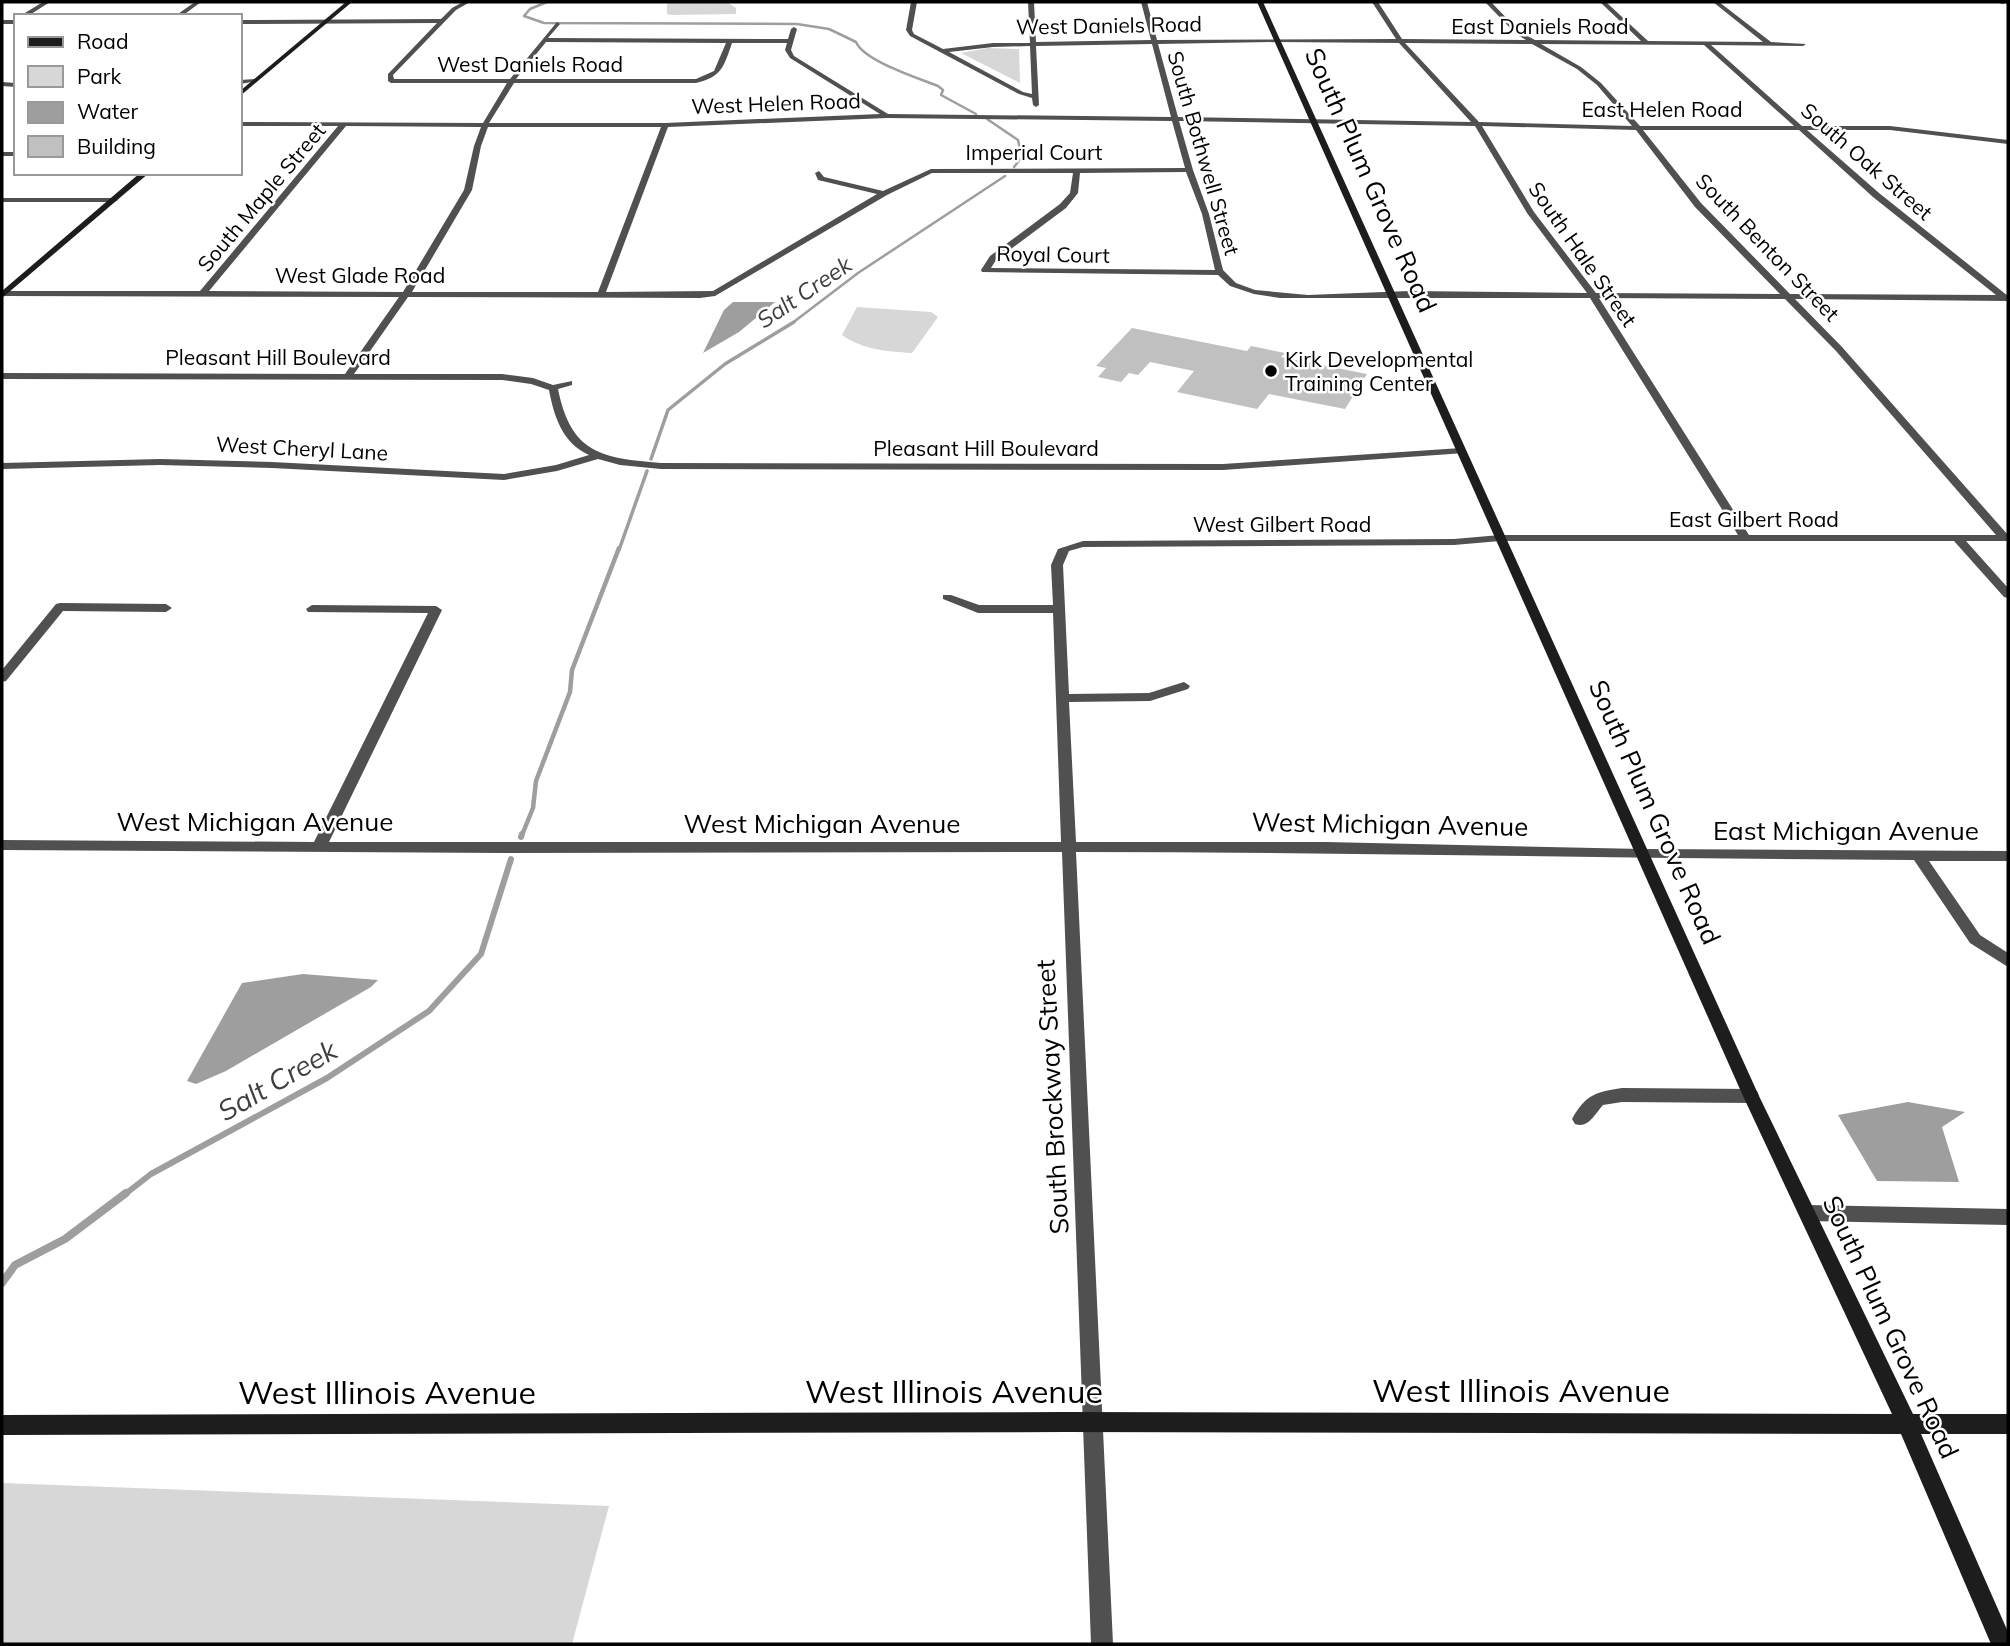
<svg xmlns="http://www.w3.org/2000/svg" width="2010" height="1646" font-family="Mulish,sans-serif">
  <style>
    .green { fill: #d7d7d7 }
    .water { fill: #9e9e9e }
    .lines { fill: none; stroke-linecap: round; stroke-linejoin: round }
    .stream-far4 { stroke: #9e9e9e; stroke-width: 2.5 }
    .stream-far3 { stroke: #9e9e9e; stroke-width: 3.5 }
    .stream-far2 { stroke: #9e9e9e; stroke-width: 4.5 }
    .stream-far1 { stroke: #9e9e9e; stroke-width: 6 }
    .stream { stroke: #9e9e9e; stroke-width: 8 }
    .building { fill: #c0c0c0 }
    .street { fill: #505050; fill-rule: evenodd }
    .secondary { fill: #1d1d1d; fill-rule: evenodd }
    .rail { stroke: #000; stroke-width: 2.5; stroke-dasharray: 4.5 2 1 2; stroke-linecap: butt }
    .poi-dot { fill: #000; stroke: #fff; stroke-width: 2.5 }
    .labels { text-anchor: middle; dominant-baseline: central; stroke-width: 5; stroke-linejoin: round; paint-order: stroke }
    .far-street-label { font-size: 21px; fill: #000; stroke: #fff }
    .far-poi-label { font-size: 21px; fill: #000; stroke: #fff; text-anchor: start }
    .far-water-label { font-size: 23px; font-style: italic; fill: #3f3f3f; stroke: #fff }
    .street-label { font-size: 26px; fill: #000; stroke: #fff }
    .water-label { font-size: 28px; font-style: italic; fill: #3f3f3f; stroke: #fff }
    .near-street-label { font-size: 32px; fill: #000; stroke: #fff }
  </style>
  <rect width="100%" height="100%" fill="#fff"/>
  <g class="green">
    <polygon points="667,2 727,2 736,8 736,14 671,15 667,14"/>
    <polygon points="988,48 1019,49 1020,83 961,53"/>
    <path d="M 857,307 L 931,312 L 938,317 L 912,353 C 886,351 863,350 842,335 Z"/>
    <polygon points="2,1483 609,1506 572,1644 2,1644"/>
  </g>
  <g class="water">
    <polygon points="733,302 775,302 739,332 703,353 724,310"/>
    <polygon points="303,974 378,980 371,987 226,1071 196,1084 187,1081 242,983"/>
    <polygon points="1908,1102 1965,1112 1942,1127 1959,1182 1877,1181 1838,1115"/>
  </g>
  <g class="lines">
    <g class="stream-far4">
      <path d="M 547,2 L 530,9 L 524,16 L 544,23 L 797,24 L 829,29 L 856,42 C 864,61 918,78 938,86 L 943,90 L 941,95 L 976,114"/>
      <polyline points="987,119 1018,140 1022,157 1014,167"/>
      <polyline points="791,324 858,273 1005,176"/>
    </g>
    <g class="stream-far3">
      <polyline points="651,459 668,410 725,364 794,322"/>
      <polyline points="619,550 647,471"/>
    </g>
    <polyline class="stream-far2" points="522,835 533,808 536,781 570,692 572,670 619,548"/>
    <g class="stream-far1">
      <polyline points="521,837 522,834"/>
      <polyline points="124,1195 151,1174 327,1078 429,1011 481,954 511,859"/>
    </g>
    <polyline class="stream" points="2,1283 15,1265 65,1239 126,1193"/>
  </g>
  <polygon class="building" points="1132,328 1247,351 1251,346 1285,353 1281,357 1367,374 1345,409 1269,394 1257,409 1177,392 1194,371 1150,362 1138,375 1129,373 1121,382 1098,377 1106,368 1096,366"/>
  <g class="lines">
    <g class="street">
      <polygon points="43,2 50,2 28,16 20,16"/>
      <polygon points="195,2 201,2 182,16 175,16"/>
      <path d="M 463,2 L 470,2 L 456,10 L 393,75 L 394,79 L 510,79 L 557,22 L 560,24 L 548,38 L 788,39 L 791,29 L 794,27 L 797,29 L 791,50 L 794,56 L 888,114 L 1171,117 L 1152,44 L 1036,46 L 1039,105 L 1036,107 L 1033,105 L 1032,98 L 1019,94 L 910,36 L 906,30 L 911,2 L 917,2 L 912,30 L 914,34 L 943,49 L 993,43 L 1030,43 L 1028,2 L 1034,2 L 1036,42 L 1151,40 L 1141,2 L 1147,2 L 1157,40 L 1396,39 L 1372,2 L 1378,2 L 1402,39 L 1526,40 L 1516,34 L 1485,2 L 1491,2 L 1520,32 L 1535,40 L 1641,41 L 1600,2 L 1606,2 L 1648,41 L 1763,42 L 1713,2 L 1719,2 L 1771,42 L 1806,44 L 1803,46 L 1711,45 L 1802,126 L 1890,126 L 2008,140 L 2008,144 L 1890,130 L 1807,130 L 1879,193 L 2008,296 L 2008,301 L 1795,299 L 1842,347 L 2008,535 L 2008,541 L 1966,541 L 2008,588 L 2008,598 L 2004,597 L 1954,541 L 1500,541 L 1454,545 L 1083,547 L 1069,551 L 1063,565 L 1069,694 L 1149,693 L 1184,682 L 1190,686 L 1188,689 L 1150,701 L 1069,702 L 1076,842 L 1326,842 L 1642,849 L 2008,851 L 2008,861 L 1929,861 L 1980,935 L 2008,953 L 2008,967 L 1970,943 L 1914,860 C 1635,859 1356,852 1076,852 L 1113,1644 L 1091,1644 L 1062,852 L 504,853 L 2,850 L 2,840 L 314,842 L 428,613 L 308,612 L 306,609 L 312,605 L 436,606 L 442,610 L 329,842 L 1061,842 L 1053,613 L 978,613 L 943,599 L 943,595 L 951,595 L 979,605 L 1053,605 L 1051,565 L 1058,549 L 1083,541 L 1454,539 L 1500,535 L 1738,535 L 1590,298 L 1280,298 L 1254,294 L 1230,286 L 1218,275 L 982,272 L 981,270 L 990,256 L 1060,204 L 1070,193 L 1073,173 L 932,173 L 887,195 L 715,296 L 700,298 L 408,297 L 354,374 L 502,374 L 533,378 L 553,385 L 572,381 L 572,385 L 558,389 C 571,454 602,458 661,463 L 1223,464 L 1461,448 L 1466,451 L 1465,453 L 1223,470 L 661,469 L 620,465 L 598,459 L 557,471 L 504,480 L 272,468 L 160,465 L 2,469 L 2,463 L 160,459 L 272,462 L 504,474 L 556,465 L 589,455 C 562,443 554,416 549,390 L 531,384 L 502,380 L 2,379 L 2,373 L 345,374 L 399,297 L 4,296 L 2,295 L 2,291 L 200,291 L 338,126 L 240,126 L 240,122 L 483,123 L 507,83 L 391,83 L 388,81 L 388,74 L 437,23 L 240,24 L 240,20 L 441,19 L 452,8 ZM 546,42 L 726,43 L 714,71 L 696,79 L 516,79 ZM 1278,42 L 1399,43 L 1471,122 L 1178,117 L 1158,44 ZM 732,43 L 787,43 L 785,50 L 790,58 L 880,114 L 665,123 L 489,123 L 514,83 L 696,83 C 722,77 724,66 732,43 ZM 1405,43 L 1532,44 L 1577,69 L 1597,85 L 1632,126 L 1479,122 ZM 1541,44 L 1704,45 L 1794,126 L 1640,126 L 1601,83 L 1581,67 ZM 1030,46 L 1032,94 L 1023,92 L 949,52 L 993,47 ZM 887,118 L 1172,121 L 1185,168 L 931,169 L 883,191 L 824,177 L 819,171 L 815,173 L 818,180 L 877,194 L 713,291 L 606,292 L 668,127 ZM 1179,121 L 1475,126 L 1527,213 L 1587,293 L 1409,291 L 1308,295 L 1255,290 L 1236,283 L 1223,270 L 1209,214 L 1193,170 ZM 346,126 L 481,127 L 474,146 L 464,190 L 403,292 L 209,291 ZM 1482,126 L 1636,130 L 1695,207 L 1780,294 L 1596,293 L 1534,212 ZM 488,127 L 661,127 L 598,292 L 412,292 L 472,190 L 481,146 ZM 1643,130 L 1799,130 L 1873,197 L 1996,295 L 1790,294 L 1701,203 ZM 1186,172 L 1202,214 L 1215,270 L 991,268 L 996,260 L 1066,208 L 1078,193 L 1080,173 ZM 1599,298 L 1785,299 L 1836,351 L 1996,535 L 1749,535 Z"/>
      <rect x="2" y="20" width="14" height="4"/>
      <polygon points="240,80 255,79 258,81 240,84"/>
      <polygon points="2,82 16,83 16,87 2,86"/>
      <rect x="2" y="152" width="14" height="4"/>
      <polygon points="2,198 114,198 118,200 114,202 2,202"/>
      <polygon points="60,603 166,604 172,608 166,612 63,611 6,681 2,682 2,670 56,604"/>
      <path d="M 1622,1088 L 1751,1089 L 1757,1091 L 1759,1096 L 1757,1101 L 1751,1103 L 1622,1102 L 1603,1105 C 1595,1114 1588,1129 1575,1124 L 1572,1119 C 1586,1094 1596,1092 1622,1088 Z"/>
      <polygon points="1808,1205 2008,1209 2008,1225 1808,1221 1802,1219 1799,1213 1802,1207"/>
    </g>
    <g class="secondary">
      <polygon points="346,2 352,2 240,96 240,91"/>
      <polygon points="1257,2 1263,2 1759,1096 1913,1414 2008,1414 2008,1434 1921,1434 2008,1632 2008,1644 1991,1644 1901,1434 1065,1432 2,1435 2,1415 1065,1412 1892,1414 1743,1096"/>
      <polygon points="140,173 149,173 2,298 2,291"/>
    </g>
    <polyline class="rail" points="2000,2 2008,3"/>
  </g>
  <circle class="poi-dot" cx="1271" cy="371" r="7"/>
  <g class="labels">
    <g class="far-street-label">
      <text transform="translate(1109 25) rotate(-1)">West Daniels Road</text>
      <text x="1540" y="26">East Daniels Road</text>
      <text x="530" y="64">West Daniels Road</text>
      <text transform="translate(776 103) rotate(-2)">West Helen Road</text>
      <text x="1662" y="109">East Helen Road</text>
      <text x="1034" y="152">Imperial Court</text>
      <text transform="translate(1204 153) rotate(74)">South Bothwell Street</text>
      <text transform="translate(1867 161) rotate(41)">South Oak Street</text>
      <text transform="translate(261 197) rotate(-50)">South Maple Street</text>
      <text transform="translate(1768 247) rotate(46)">South Benton Street</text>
      <text transform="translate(1053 254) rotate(1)">Royal Court</text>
      <text transform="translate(1583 254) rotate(55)">South Hale Street</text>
      <text x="360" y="275">West Glade Road</text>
      <text x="278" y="357">Pleasant Hill Boulevard</text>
      <text transform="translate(302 448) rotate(3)">West Cheryl Lane</text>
      <text x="986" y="448">Pleasant Hill Boulevard</text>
      <text x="1754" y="519">East Gilbert Road</text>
      <text x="1282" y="524">West Gilbert Road</text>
    </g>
    <g class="far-poi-label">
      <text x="1285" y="359">Kirk Developmental<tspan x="1285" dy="24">Training Center</tspan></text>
    </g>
    <g class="far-water-label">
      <text transform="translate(804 292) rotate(-34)">Salt Creek</text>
    </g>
    <g class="street-label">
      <text transform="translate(1371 180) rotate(66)">South Plum Grove Road</text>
      <text transform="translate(1655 812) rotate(66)">South Plum Grove Road</text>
      <text x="255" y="821">West Michigan Avenue</text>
      <text x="822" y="823">West Michigan Avenue</text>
      <text transform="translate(1390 824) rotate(1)">West Michigan Avenue</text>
      <text x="1846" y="830">East Michigan Avenue</text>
      <text transform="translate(1052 1097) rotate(-93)">South Brockway Street</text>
      <text transform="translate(1891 1327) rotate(65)">South Plum Grove Road</text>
    </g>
    <g class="water-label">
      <text transform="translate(277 1080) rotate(-30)">Salt Creek</text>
    </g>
    <g class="near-street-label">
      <text x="1521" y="1390">West Illinois Avenue</text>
      <text x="954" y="1391">West Illinois Avenue</text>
      <text x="387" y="1392">West Illinois Avenue</text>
    </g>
  </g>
  <rect width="2010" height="1646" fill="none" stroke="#000000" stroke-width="7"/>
  <rect x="14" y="14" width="228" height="161" fill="#ffffff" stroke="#999999" stroke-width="2"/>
  <rect x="28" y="37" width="35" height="10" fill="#1d1d1d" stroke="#999999" stroke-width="2"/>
  <text x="77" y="49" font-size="21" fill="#000000">Road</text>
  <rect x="28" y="66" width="35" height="21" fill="#d7d7d7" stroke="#999999" stroke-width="2"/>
  <text x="77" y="84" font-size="21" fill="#000000">Park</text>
  <rect x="28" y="102" width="35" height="21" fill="#9e9e9e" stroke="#999999" stroke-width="2"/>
  <text x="77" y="119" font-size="21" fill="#000000">Water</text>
  <rect x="28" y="136" width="35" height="21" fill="#c0c0c0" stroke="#999999" stroke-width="2"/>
  <text x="77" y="154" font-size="21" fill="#000000">Building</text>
</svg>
